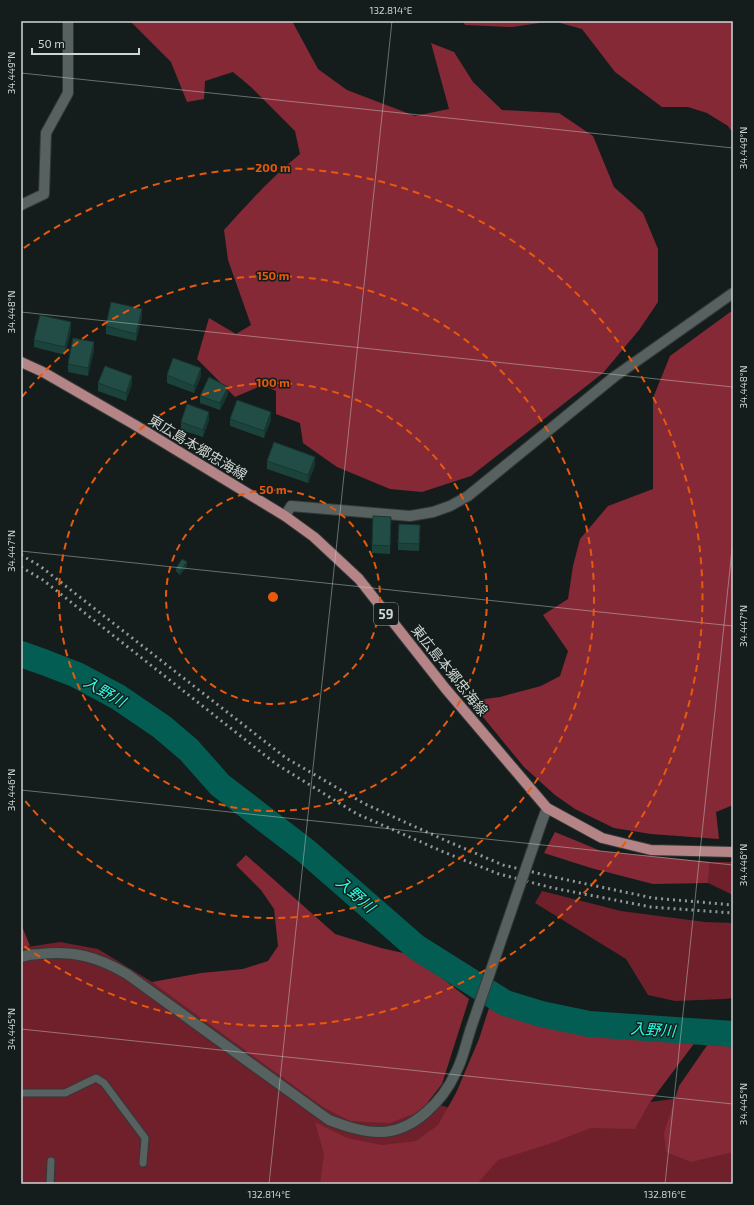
<svg xmlns="http://www.w3.org/2000/svg" width="754" height="1205" font-family="'Exo 2','Noto Sans JP',sans-serif">
  <style>
    .green { fill: #6f202b }
    .forest { fill: #862937 }
    .lines { fill: none; stroke-linecap: round; stroke-linejoin: round }
    .river { stroke: #045d52; stroke-width: 26 }
    .service-casing { stroke: #333837; stroke-width: 9 }
    .minor-casing { stroke: #333837; stroke-width: 12 }
    .tertiary-casing { stroke: #333837; stroke-width: 12 }
    .primary-casing { stroke: #333837; stroke-width: 12 }
    .service { stroke: #57615f; stroke-width: 7 }
    .minor { stroke: #57615f; stroke-width: 10 }
    .tertiary { stroke: #57615f; stroke-width: 10 }
    .primary { stroke: #b58486; stroke-width: 10 }
    .rail { stroke: #919896; stroke-width: 3; stroke-dasharray: 2 4; stroke-linecap: butt }
    .tertiary-bridge-casing { stroke: #333837; stroke-width: 12; stroke-linecap: butt }
    .tertiary-bridge { stroke: #57615f; stroke-width: 10 }
    .wall { fill: #1c423c }
    .shaded-wall { fill: #173631 }
    .building { fill: #214d46; stroke: #173631 }
    .ticks { fill: none; stroke: #cfd5d3; stroke-width: 1; stroke-opacity: 0.45 }
    .ring { fill: none; stroke: #e8590c; stroke-width: 2; stroke-dasharray: 7 5 }
    .labels { text-anchor: middle; dominant-baseline: central; stroke-width: 3; stroke-linejoin: round; paint-order: stroke }
    .shield { fill: #141d1b; stroke: #979e9c; stroke-width: 1 }
    .shield-label { font-size: 13px; font-weight: bold; fill: #cfd5d3 }
    .street-label { font-size: 14px; fill: #cfd5d3; stroke: #141d1b }
    .water-label { font-size: 15px; font-style: italic; fill: #27ffe5; stroke: #141d1b }
    .centre { fill: #e8590c; stroke: #141d1b; stroke-width: 2 }
    .ring-label { font-size: 12px; text-anchor: middle; font-weight: bold; fill: #e8590c; stroke: #141d1b; stroke-width: 3; stroke-linejoin: round; paint-order: stroke }
    .neatline { fill: none; stroke: #cfd5d3; stroke-width: 1.5 }
    .ticks-label { font-size: 10px; text-anchor: middle; fill: #cfd5d3 }
  </style>
  <rect width="100%" height="100%" fill="#141d1b"/>
  <g class="green">
    <polygon points="710,862 733,862 733,895 708,883"/>
    <polygon points="542,891 621,911 705,922 733,923 733,998 724,999 675,1001 648,995 626,959 535,903"/>
    <polygon points="60,942 98,949 152,982 347,1079 500,1122 733,1091 733,1184 21,1184 21,948"/>
  </g>
  <g class="forest">
    <path d="M 124,21 L 292,21 L 318,69 L 347,90 L 415,116 L 449,109 L 431,43 L 454,52 L 473,82 L 502,110 L 559,113 L 593,136 L 614,187 L 643,213 L 658,249 L 658,302 L 639,330 L 603,373 L 471,476 L 422,492 L 390,489 L 337,467 L 303,443 L 300,423 L 276,414 L 276,391 L 263,385 L 235,397 L 197,359 L 209,318 L 236,334 L 251,325 L 228,260 L 224,230 C 248,203 272,177 300,154 L 295,131 L 251,87 L 233,72 L 205,81 L 204,99 L 187,102 L 171,62 L 132,23 Z"/>
    <polygon points="463,21 733,21 733,133 728,126 707,113 688,107 662,107 615,72 582,29 553,21 512,27 465,25"/>
    <polygon points="733,310 733,805 716,812 719,839 651,834 614,828 575,809 555,795 524,767 470,701 500,697 541,686 560,676 568,651 543,615 568,599 573,566 580,539 608,506 653,489 653,398 670,356"/>
    <polygon points="555,832 601,851 710,862 708,883 653,884 591,868 544,853"/>
    <polygon points="246,855 335,934 381,948 412,955 469,999 442,1084 421,1111 390,1123 350,1121 323,1107 152,982 201,973 243,969 268,961 278,946 274,909 261,890 236,865"/>
    <polygon points="21,924 30,946 21,949"/>
    <polygon points="491,1002 560,1028 642,1038 696,1041 648,1105 635,1129 591,1128 549,1144 498,1160 477,1184 320,1184 324,1154 315,1122 347,1138 382,1145 416,1141 438,1125 456,1093 479,1039"/>
    <polygon points="733,1042 733,1152 691,1162 666,1152 664,1133 679,1086 708,1044"/>
  </g>
  <g class="lines">
    <polyline class="river" points="21,654 46,663 77,675 118,697 162,727 189,750 220,785 306,851 416,947 505,1003 541,1014 589,1024 733,1034"/>
    <defs>
      <g id="service">
        <polyline points="21,1093 65,1093 96,1078 104,1083 145,1138 143,1163"/>
        <polyline points="50,1184 51,1161"/>
      </g>
      <g id="minor">
        <polyline points="21,205 44,194 46,133 68,93 68,21"/>
        <polyline points="285,516 291,506 410,516 433,512 450,506 468,496 614,377 733,293"/>
      </g>
      <g id="tertiary">
        <polyline points="541,824 547,808"/>
        <path d="M 21,957 C 27,955 33,954 40,954 C 73,950 98,957 127,974 L 329,1120 C 345,1126 362,1132 380,1132 C 413,1132 443,1101 456,1072 C 463,1059 466,1043 471,1028"/>
      </g>
      <polyline id="primary" points="21,362 43,372 135,425 285,516 314,537 359,579 445,688 547,808 602,838 651,850 733,852"/>
    </defs>
    <use href="#service" class="service-casing"/>
    <use href="#minor" class="minor-casing"/>
    <use href="#tertiary" class="tertiary-casing"/>
    <use href="#primary" class="primary-casing"/>
    <use href="#service" class="service"/>
    <use href="#minor" class="minor"/>
    <use href="#tertiary" class="tertiary"/>
    <use href="#primary" class="primary"/>
    <g class="rail">
      <polyline points="21,555 40,566 286,758 365,804 449,842 503,865 558,878 653,898 733,905"/>
      <polyline points="21,567 43,580 276,764 357,814 446,853 499,874 553,888 651,907 733,913"/>
    </g>
    <defs>
      <polyline id="tertiary-bridge" points="471,1028 541,824"/>
    </defs>
    <use href="#tertiary-bridge" class="tertiary-bridge-casing"/>
    <use href="#tertiary-bridge" class="tertiary-bridge"/>
  </g>
  <g class="wall">
    <polygon points="142,317 136,341 106,334 106,326"/>
    <polygon points="71,330 65,355 34,347 34,340"/>
    <polygon points="94,350 88,376 68,372 68,364"/>
    <polygon points="167,375 201,376 194,393 167,383"/>
    <polygon points="98,383 132,384 126,401 98,391"/>
    <polygon points="228,394 220,410 200,403 200,396"/>
    <polygon points="230,419 271,420 264,438 230,426"/>
    <polygon points="209,420 203,437 181,430 181,422"/>
    <polygon points="267,461 315,465 308,483 267,469"/>
    <polygon points="391,517 390,554 372,553 372,545"/>
    <polygon points="420,533 419,551 398,550 398,543"/>
    <polygon points="187,566 180,575 176,571 176,568"/>
  </g>
  <g class="shaded-wall">
    <polygon points="142,309 142,317 136,341 136,334"/>
    <polygon points="71,322 71,330 65,355 65,347"/>
    <polygon points="94,342 94,350 88,376 88,368"/>
    <polygon points="201,368 201,376 194,393 194,386"/>
    <polygon points="132,376 132,384 126,401 126,393"/>
    <polygon points="228,387 228,394 220,410 220,403"/>
    <polygon points="209,412 209,420 203,437 203,430"/>
    <polygon points="271,412 271,420 264,438 264,431"/>
    <polygon points="315,457 315,465 308,483 308,475"/>
    <polygon points="187,562 187,566 180,575 180,571"/>
  </g>
  <g class="building">
    <polygon points="111,302 142,309 136,334 106,326"/>
    <polygon points="40,315 71,322 65,347 34,340"/>
    <polygon points="73,338 94,342 88,368 68,364"/>
    <polygon points="173,358 201,368 194,386 167,375"/>
    <polygon points="105,366 132,376 126,393 98,383"/>
    <polygon points="209,377 228,387 220,403 200,396"/>
    <polygon points="237,400 271,412 264,431 230,419"/>
    <polygon points="187,404 209,412 203,430 181,422"/>
    <polygon points="274,442 315,457 308,475 267,461"/>
    <polygon points="373,516 391,517 390,546 372,545"/>
    <polygon points="399,524 420,525 419,544 398,543"/>
    <polygon points="182,559 187,562 180,571 176,568"/>
  </g>
  <path class="ticks" d="M 21,73 L 733,148M 21,312 L 733,387M 21,551 L 733,626M 21,790 L 733,865M 21,1029 L 733,1104M 269,1184 L 392,21M 665,1184 L 733,540"/>
  <g class="ring">
    <circle cx="273" cy="597" r="107"/>
    <circle cx="273" cy="597" r="214"/>
    <path d="M22 397A321 321 0 1 1 22 797"/>
    <path d="M24 248A429 429 0 1 1 24 946"/>
  </g>
  <g class="labels">
    <rect class="shield" x="374" y="603" width="24" height="22" rx="3"/>
    <g class="shield-label">
      <text x="386" y="614">59</text>
    </g>
    <g class="street-label">
      <text transform="translate(198 447) rotate(31)">東広島本郷忠海線</text>
      <text transform="translate(450 670) rotate(51)">東広島本郷忠海線</text>
    </g>
    <g class="water-label">
      <text transform="translate(105 691) rotate(30)">入野川</text>
      <text transform="translate(356 894) rotate(41)">入野川</text>
      <text transform="translate(653 1029) rotate(4)">入野川</text>
    </g>
  </g>
  <circle cx="273" cy="597" r="6" class="centre"/>
  <g class="ring-label">
    <text x="273" y="172">200 m</text>
    <text x="273" y="280">150 m</text>
    <text x="273" y="387">100 m</text>
    <text x="273" y="494">50 m</text>
  </g>
  <rect width="754" height="1205" fill="none" stroke="#141d1b" stroke-width="44"/>
  <path d="M32 48v6h107v-6" fill="none" stroke="#cfd5d3" stroke-width="2"/>
  <text x="38" y="48" font-size="12" fill="#cfd5d3" stroke="#141d1b" stroke-width="3" paint-order="stroke">50 m</text>
  <rect x="22" y="22" width="710" height="1161" class="neatline"/>
  <g class="ticks-label">
    <text x="391" y="14">132.814°E</text>
    <text transform="translate(11 73) rotate(-90)" y="4">34.449°N</text>
    <text transform="translate(743 148) rotate(-90)" y="4">34.449°N</text>
    <text transform="translate(11 312) rotate(-90)" y="4">34.448°N</text>
    <text transform="translate(743 387) rotate(-90)" y="4">34.448°N</text>
    <text transform="translate(11 551) rotate(-90)" y="4">34.447°N</text>
    <text transform="translate(743 626) rotate(-90)" y="4">34.447°N</text>
    <text transform="translate(11 790) rotate(-90)" y="4">34.446°N</text>
    <text transform="translate(743 865) rotate(-90)" y="4">34.446°N</text>
    <text transform="translate(11 1029) rotate(-90)" y="4">34.445°N</text>
    <text transform="translate(743 1104) rotate(-90)" y="4">34.445°N</text>
    <text x="269" y="1198">132.814°E</text>
    <text x="665" y="1198">132.816°E</text>
  </g>
</svg>
